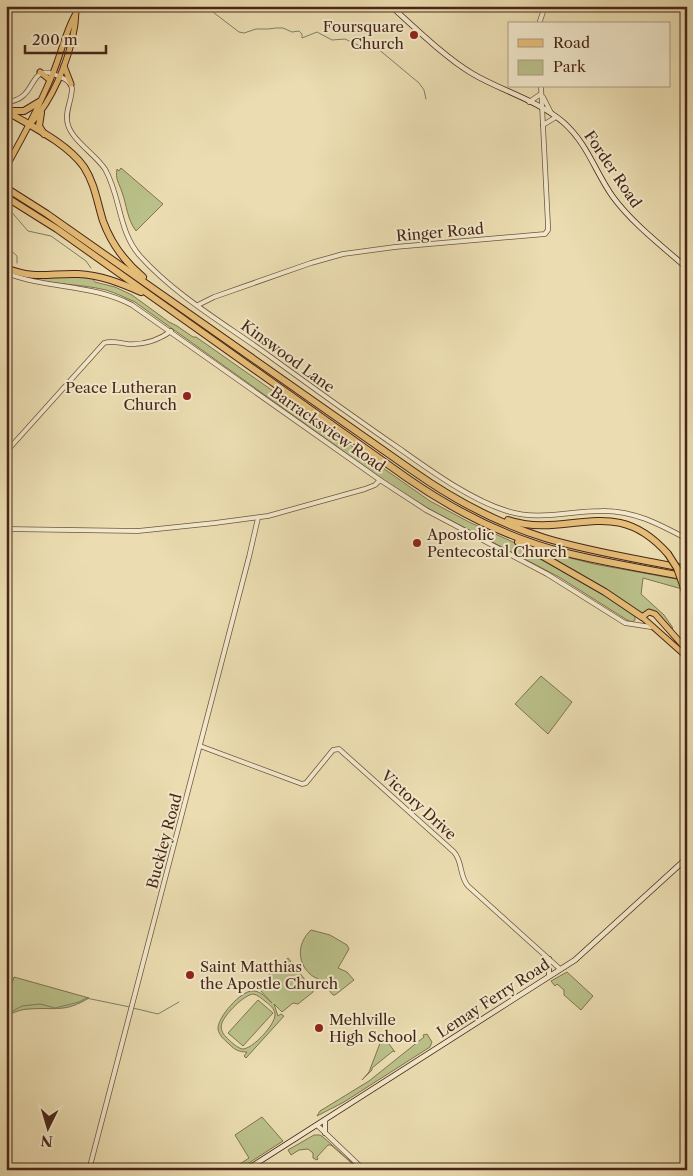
<svg xmlns="http://www.w3.org/2000/svg" width="693" height="1176" font-family="'Libre Caslon Text',serif">
  <style>
    .green { fill: #bac089; stroke: #817350; fill-rule: evenodd }
    .lines { fill: none; stroke-linecap: round; stroke-linejoin: round }
    .stream { stroke: #79816e; stroke-width: 1 }
    .tertiary-casing { stroke: #71543e; stroke-width: 5.5 }
    .secondary-casing { stroke: #482618; stroke-width: 6 }
    .primary-casing { stroke: #482618; stroke-width: 7 }
    .motorway-casing { stroke: #482618; stroke-width: 8 }
    .tertiary { stroke: #f2e9cc; stroke-width: 4 }
    .secondary { stroke: #f2e9cc; stroke-width: 4.5 }
    .primary { stroke: #e6be78; stroke-width: 5 }
    .motorway { stroke: #e6be78; stroke-width: 6 }
    .motorway-bridge-casing { stroke: #482618; stroke-width: 8; stroke-linecap: butt }
    .motorway-bridge { stroke: #e6be78; stroke-width: 6 }
    .poi-dot { fill: #8f2418; stroke: #f2e9cc; stroke-width: 2 }
    .labels { text-anchor: middle; dominant-baseline: central; stroke-width: 4; stroke-linejoin: round; paint-order: stroke }
    .poi-label { font-size: 15px; fill: #482618; stroke: #f2e9cc; text-anchor: start }
    .street-label { font-size: 15px; fill: #482618; stroke: #f2e9cc }
  </style>
  <rect width="100%" height="100%" fill="#ebddb1"/>
  <filter id="stains"><feTurbulence type="fractalNoise" baseFrequency=".004" numOctaves="4"/><feColorMatrix values="0 0 0 0 .2 0 0 0 0 .09 0 0 0 0 .02 0 0 0 .5 -.17"/></filter>
  <radialGradient id="worn" r=".72"><stop offset=".6" stop-color="#630" stop-opacity="0"/><stop offset="1" stop-color="#630" stop-opacity=".3"/></radialGradient>
  <g class="green">
    <path d="M 121,168 L 163,204 L 136,231 C 127,219 127,206 122,192 C 119,183 115,179 117,169 L 119,171 Z"/>
    <path d="M 18,275 C 42,280 67,276 92,278 L 95,282 L 115,287 L 132,295 L 169,322 L 177,326 L 193,337 L 196,337 L 430,501 L 469,522 L 524,547 L 598,590 L 635,616 L 635,620 L 632,622 L 627,620 L 559,577 L 431,510 L 389,484 L 135,302 C 126,298 116,293 106,290 C 77,283 46,285 18,275 Z"/>
    <polygon points="539,550 594,564 687,581 687,591 686,582 680,581 682,589 643,578 641,594 664,615 673,628 672,629 654,611 651,610 642,615 595,584"/>
    <polygon points="541,676 572,702 548,734 515,704"/>
    <path d="M 311,930 L 330,935 L 347,945 L 349,949 L 338,968 L 347,972 L 354,980 L 335,995 L 333,995 C 329,991 325,984 320,980 C 317,978 313,977 310,974 C 296,961 298,942 311,930 Z"/>
    <path d="M 288,958 L 313,990 L 313,992 L 298,1004 L 293,1003 L 282,1012 L 274,1004 L 278,1016 L 281,1014 L 284,1016 L 246,1058 L 244,1056 L 247,1052 C 239,1052 235,1050 230,1045 C 225,1040 219,1036 218,1029 C 217,1018 241,990 253,991 C 261,991 266,998 272,1003 L 260,990 L 261,982 ZM 253,994 C 258,995 261,998 266,1002 C 270,1005 274,1008 275,1014 C 276,1024 252,1050 242,1049 C 236,1047 230,1041 226,1037 C 222,1033 220,1028 222,1023 C 225,1014 244,995 253,994 Z"/>
    <polygon points="567,972 593,996 581,1010 564,995 564,990 557,984 555,986 551,981"/>
    <path d="M 14,977 L 89,998 C 64,1013 56,1007 29,1009 C 21,1009 14,1013 6,1015 L 6,1001 Z"/>
    <polygon points="258,1000 273,1013 243,1046 228,1033"/>
    <polygon points="427,1034 432,1042 430,1047 344,1102 317,1116 320,1111 369,1081 424,1037 423,1035"/>
    <polygon points="384,1036 387,1037 386,1040 395,1052 393,1051 372,1068 372,1070 362,1080 369,1072 382,1038 381,1037"/>
    <polygon points="262,1117 283,1141 238,1170 231,1170 249,1158 235,1135"/>
    <polygon points="314,1135 320,1135 323,1137 360,1170 355,1170 356,1167 331,1145 328,1145 317,1157 318,1159 317,1160 313,1158 313,1153 308,1149 299,1150 291,1155 288,1150"/>
  </g>
  <g class="lines">
    <g class="stream">
      <polyline points="205,6 239,32 244,33 256,29 268,29 276,28 283,28 292,32 299,31 302,34 302,38 317,32 332,40 345,39 360,46 377,48 419,83 424,90 426,99"/>
      <polyline points="8,208 28,231 51,236 86,261 91,268"/>
      <polyline points="6,215 8,208 7,206"/>
      <polyline points="6,246 17,256 17,263"/>
      <polyline points="133,1008 158,1014 179,1002"/>
      <path d="M 6,1015 L 22,1006 L 40,1004 L 55,1008 L 79,1002 L 86,998 C 101,1001 115,1004 130,1007"/>
    </g>
    <defs>
      <g id="tertiary">
        <polyline points="539,24 545,6"/>
        <polyline points="543,97 551,113"/>
        <path d="M 6,102 C 40,100 26,61 58,76 C 65,79 70,81 72,88 C 72,101 64,112 68,125 C 73,141 95,154 105,169 C 121,197 118,231 140,256 C 176,296 225,324 268,355 C 312,387 355,418 400,449 C 431,471 471,500 507,511 C 539,521 569,511 601,511 C 633,510 659,524 687,539"/>
        <polyline points="529,102 541,94"/>
        <polyline points="543,125 556,117"/>
        <path d="M 6,273 C 47,289 93,284 132,305 L 380,480 L 426,510 L 547,574 L 625,623 L 651,627"/>
        <polyline points="198,305 214,297 311,263 343,254 395,247 545,234 548,230 548,225 541,86"/>
        <path d="M 6,452 L 104,343 C 112,340 119,343 128,344 C 143,345 159,340 171,331"/>
        <polyline points="6,529 138,531 215,523 268,516 365,489 375,485 380,480"/>
        <path d="M 200,746 L 302,784 L 306,783 L 333,750 L 339,749 L 454,852 C 463,862 459,876 468,886 L 560,969"/>
        <polyline points="317,1125 364,1170"/>
        <polyline points="89,1170 249,557 258,518"/>
      </g>
      <g id="secondary">
        <path d="M 391,6 C 415,28 446,58 473,74 C 502,91 537,100 563,122 C 588,144 595,172 613,197 C 633,224 662,246 687,268"/>
        <polyline points="549,976 549,959"/>
        <polyline points="325,1120 325,1133"/>
        <polyline points="246,1170 575,960 687,858"/>
      </g>
      <g id="primary">
        <polyline points="64,66 71,84"/>
        <polyline points="40,72 50,80"/>
        <path d="M 31,123 C 52,101 69,60 74,30 C 76,22 75,14 77,6"/>
        <path d="M 6,167 C 23,137 40,105 53,73 C 61,54 65,33 75,15"/>
        <polyline points="687,650 655,614 649,612 642,617 687,657"/>
      </g>
      <g id="motorway">
        <path d="M 6,111 C 31,126 67,143 84,167 C 95,184 97,202 103,221 C 111,243 125,262 143,277"/>
        <polyline points="8,111 24,111 39,102"/>
        <polyline points="41,113 39,126 44,134"/>
        <path d="M 6,188 L 47,214 L 413,471 C 454,500 497,523 545,538 C 591,552 639,559 687,569"/>
        <path d="M 6,197 L 57,229 L 407,478 C 456,512 509,539 567,553 C 607,563 647,569 687,577"/>
        <path d="M 6,268 C 34,280 50,273 78,274 C 101,275 120,283 141,292"/>
        <path d="M 508,520 C 569,540 614,492 668,554"/>
        <polyline points="518,542 605,592 642,617"/>
        <polyline points="684,588 687,604"/>
      </g>
    </defs>
    <use href="#tertiary" class="tertiary-casing"/>
    <use href="#secondary" class="secondary-casing"/>
    <use href="#primary" class="primary-casing"/>
    <use href="#motorway" class="motorway-casing"/>
    <use href="#tertiary" class="tertiary"/>
    <use href="#secondary" class="secondary"/>
    <use href="#primary" class="primary"/>
    <use href="#motorway" class="motorway"/>
    <defs>
      <polyline id="motorway-bridge" points="668,554 677,568 684,588"/>
    </defs>
    <use href="#motorway-bridge" class="motorway-bridge-casing"/>
    <use href="#motorway-bridge" class="motorway-bridge"/>
  </g>
  <g class="poi-dot">
    <circle cx="414" cy="35" r="5"/>
    <circle cx="187" cy="396" r="5"/>
    <circle cx="417" cy="543" r="5"/>
    <circle cx="190" cy="975" r="5"/>
    <circle cx="319" cy="1028" r="5"/>
  </g>
  <g class="labels">
    <g class="poi-label">
      <text x="404" y="26" text-anchor="end">Foursquare<tspan x="404" dy="17">Church</tspan></text>
      <text x="177" y="387" text-anchor="end">Peace Lutheran<tspan x="177" dy="17">Church</tspan></text>
      <text x="427" y="534">Apostolic<tspan x="427" dy="17">Pentecostal Church</tspan></text>
      <text x="200" y="966">Saint Matthias<tspan x="200" dy="17">the Apostle Church</tspan></text>
      <text x="329" y="1019">Mehlville<tspan x="329" dy="17">High School</tspan></text>
    </g>
    <g class="street-label">
      <text transform="translate(613 169) rotate(56)">Forder Road</text>
      <text transform="translate(440 232) rotate(-5)">Ringer Road</text>
      <text transform="translate(288 356) rotate(36)">Kinswood Lane</text>
      <text transform="translate(328 429) rotate(35)">Barracksview Road</text>
      <text transform="translate(419 805) rotate(42)">Victory Drive</text>
      <text transform="translate(164 841) rotate(-75)">Buckley Road</text>
      <text transform="translate(493 998) rotate(-33)">Lemay Ferry Road</text>
    </g>
  </g>
  <rect width="693" height="1176" fill="none" stroke="#ebddb1" stroke-width="25"/>
  <rect x="8" y="8" width="678" height="1161" fill="none" stroke="#482618" stroke-width="2.5"/>
  <rect x="12" y="12" width="668" height="1151" fill="none" stroke="#482618"/>
  <rect x="508" y="22" width="162" height="65" fill="#f2e9cc" stroke="#ae9b84"/>
  <rect x="518" y="39" width="25" height="8" fill="#e6be78" stroke="#ae9b84"/>
  <text x="553" y="48" font-size="15" fill="#482618">Road</text>
  <rect x="518" y="60" width="25" height="15" fill="#bac089" stroke="#ae9b84"/>
  <text x="553" y="72" font-size="15" fill="#482618">Park</text>
  <g transform="translate(48 1128) rotate(185)" stroke="#f2e9cc" stroke-width="4" paint-order="stroke">
  <path d="M0-4L9 19L0 12L-9 19Z" fill="#482618"/>
  <text y="-8" font-size="14" font-weight="bold" text-anchor="middle" fill="#482618">N</text>
  </g>
  <path d="M25 45v8h81v-8" fill="none" stroke="#482618" stroke-width="2.5"/>
  <text x="32" y="45" font-size="15" fill="#482618" stroke="#f2e9cc" stroke-width="4" paint-order="stroke">200 m</text>
  <rect width="100%" height="100%" filter="url(#stains)"/>
  <rect width="100%" height="100%" fill="url(#worn)"/>
</svg>
